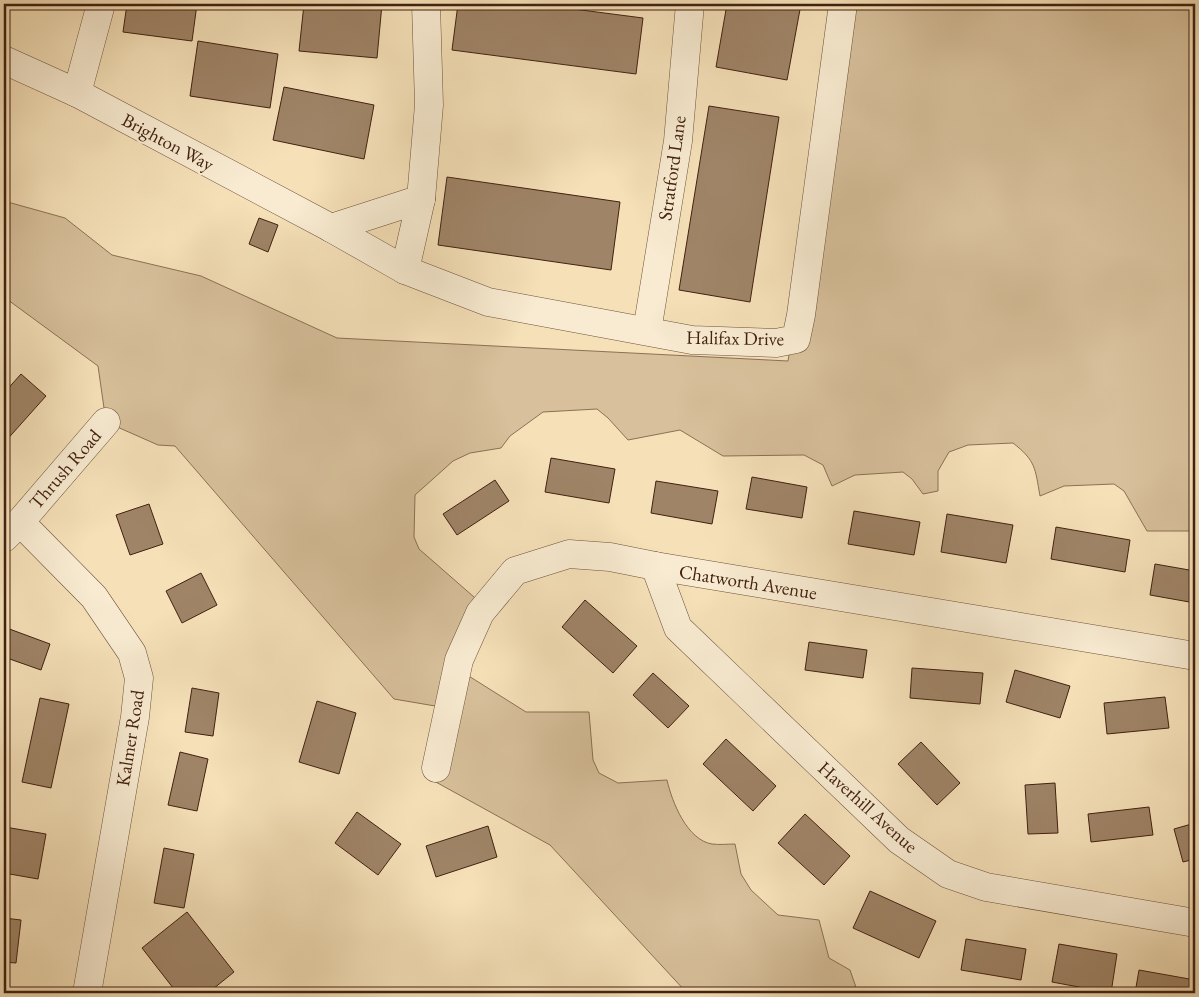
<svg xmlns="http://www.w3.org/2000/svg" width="1199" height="997" font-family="'EB Garamond',serif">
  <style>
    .green { fill: #d7c09b; stroke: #8c7056 }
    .building { fill: #9f8467; stroke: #422110 }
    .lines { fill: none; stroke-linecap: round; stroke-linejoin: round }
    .minor-casing { stroke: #6f513a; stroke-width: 29 }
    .minor { stroke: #f8ebd1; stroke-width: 28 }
    .labels { text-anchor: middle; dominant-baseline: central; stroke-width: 4.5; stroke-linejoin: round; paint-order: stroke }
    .street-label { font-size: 19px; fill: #422110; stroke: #f8ebd1 }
  </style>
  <rect width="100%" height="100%" fill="#f5e0b8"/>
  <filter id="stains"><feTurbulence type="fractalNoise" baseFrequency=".004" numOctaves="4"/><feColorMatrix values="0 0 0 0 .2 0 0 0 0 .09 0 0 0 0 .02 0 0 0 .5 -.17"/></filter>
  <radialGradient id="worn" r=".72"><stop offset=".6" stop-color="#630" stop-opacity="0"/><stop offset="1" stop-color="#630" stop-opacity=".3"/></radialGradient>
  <path class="green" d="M 847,4 L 1195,4 L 1195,531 L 1147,531 L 1124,491 L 1114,484 L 1064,486 L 1040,496 C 1035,468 1036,461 1013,443 L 968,445 L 949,452 L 938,471 L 938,491 L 923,494 L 912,479 L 903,472 L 855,475 L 832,486 L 823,465 L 804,455 L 723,456 L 680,430 L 628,440 L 608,418 L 597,409 L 543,412 L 510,436 L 501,448 L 470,453 L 453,461 L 415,495 L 414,537 L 419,549 L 482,604 L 456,668 L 526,712 L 589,712 L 593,760 L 599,773 L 618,783 L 667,780 C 672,802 687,840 712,844 C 719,845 728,844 735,844 L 741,874 L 751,890 L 778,915 L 819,920 L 829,958 L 850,970 L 858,993 L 687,993 L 550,845 L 434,781 L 441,707 L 394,699 L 175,446 L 158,445 L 106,422 L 98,366 L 4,297 L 4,201 L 65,218 L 112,255 L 201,276 L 337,338 L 788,361 Z"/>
  <g class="building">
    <polygon points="127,4 197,4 192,41 123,32"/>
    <polygon points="304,4 382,4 377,58 299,51"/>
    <polygon points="458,4 535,4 643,18 636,74 452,50"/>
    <polygon points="727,4 801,4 787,80 716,67"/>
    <polygon points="198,41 278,54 270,108 190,96"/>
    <polygon points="284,87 374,105 364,159 273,140"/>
    <polygon points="709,106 779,117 750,302 679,290"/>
    <polygon points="447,177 620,202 611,270 438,245"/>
    <polygon points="259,218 278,225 268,252 249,244"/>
    <polygon points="21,374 46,396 4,443 4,393"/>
    <polygon points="551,458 615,469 609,503 545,492"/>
    <polygon points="752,477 807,487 802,518 746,509"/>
    <polygon points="495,480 509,501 457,535 443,514"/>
    <polygon points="656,481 718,491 712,524 651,513"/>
    <polygon points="149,504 163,544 130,555 116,515"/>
    <polygon points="854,511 920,522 914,555 848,544"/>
    <polygon points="947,514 1013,525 1006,563 941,552"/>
    <polygon points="1056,527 1130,540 1125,572 1051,559"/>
    <polygon points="1155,564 1195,571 1195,603 1150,595"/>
    <polygon points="201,573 217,605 182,623 166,591"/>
    <polygon points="585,600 637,646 613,673 562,627"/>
    <polygon points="4,627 50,644 41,670 4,657"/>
    <polygon points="809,642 867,650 863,678 805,670"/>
    <polygon points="912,668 983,673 980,704 910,698"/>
    <polygon points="1015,670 1070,686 1060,718 1006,702"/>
    <polygon points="653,673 689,706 668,728 633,695"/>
    <polygon points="192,688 219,693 213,736 185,732"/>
    <polygon points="1165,697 1169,728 1107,734 1104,703"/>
    <polygon points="40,698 69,704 51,788 22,782"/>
    <polygon points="317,701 356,713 339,774 299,762"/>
    <polygon points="726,739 776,786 753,811 703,764"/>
    <polygon points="921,742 960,783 937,805 898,764"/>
    <polygon points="180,752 208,759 197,811 168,805"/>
    <polygon points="1055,783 1058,833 1028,834 1025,785"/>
    <polygon points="1149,807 1153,835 1091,842 1088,814"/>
    <polygon points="357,812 401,844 378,875 335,843"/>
    <polygon points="805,814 850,856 824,885 778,843"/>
    <polygon points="1195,823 1195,859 1183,862 1174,829"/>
    <polygon points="488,826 497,857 436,877 426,846"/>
    <polygon points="5,827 46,834 38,879 4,873"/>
    <polygon points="164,848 194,854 184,908 154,903"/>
    <polygon points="870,891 936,921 919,958 853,928"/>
    <polygon points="187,912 234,972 208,993 177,993 142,948"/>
    <polygon points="4,918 21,920 16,963 4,962"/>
    <polygon points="966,939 1026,949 1021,980 961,970"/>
    <polygon points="1059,944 1117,954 1111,993 1052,982"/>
    <polygon points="1139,970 1195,980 1195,993 1135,993"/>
  </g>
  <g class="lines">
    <defs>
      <g id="minor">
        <polyline points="4,60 77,93 331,228 405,270 488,302 692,340 776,343 796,339 801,315 843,4"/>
        <polyline points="77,93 101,4"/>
        <polyline points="331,228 421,199"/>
        <polyline points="405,270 421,199 429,105 426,4"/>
        <polyline points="647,331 678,141 690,4"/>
        <polyline points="20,522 94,597 132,653 139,678 135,717 87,993"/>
        <polyline points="4,538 20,522 106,422"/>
        <polyline points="655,566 678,628 899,840 948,874 986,887 1195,923"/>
        <polyline points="436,768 459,660 480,613 515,571 569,554 610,557 655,566 1195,656"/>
      </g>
    </defs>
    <use href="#minor" class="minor-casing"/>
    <use href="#minor" class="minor"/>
  </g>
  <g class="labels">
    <g class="street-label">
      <text transform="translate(168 142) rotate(28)">Brighton Way</text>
      <text transform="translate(672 168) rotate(-82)">Stratford Lane</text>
      <text transform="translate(735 338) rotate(1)">Halifax Drive</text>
      <text transform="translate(65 469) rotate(-49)">Thrush Road</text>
      <text transform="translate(748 582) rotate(9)">Chatworth Avenue</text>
      <text transform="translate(130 738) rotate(-81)">Kalmer Road</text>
      <text transform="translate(868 807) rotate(42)">Haverhill Avenue</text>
    </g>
  </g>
  <rect width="1199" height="997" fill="none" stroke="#f5e0b8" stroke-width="20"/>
  <rect x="5" y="5" width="1189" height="987" fill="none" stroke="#422110" stroke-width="2.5"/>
  <rect x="10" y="10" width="1179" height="977" fill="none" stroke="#422110"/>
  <rect width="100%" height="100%" filter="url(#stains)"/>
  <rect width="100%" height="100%" fill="url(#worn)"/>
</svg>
